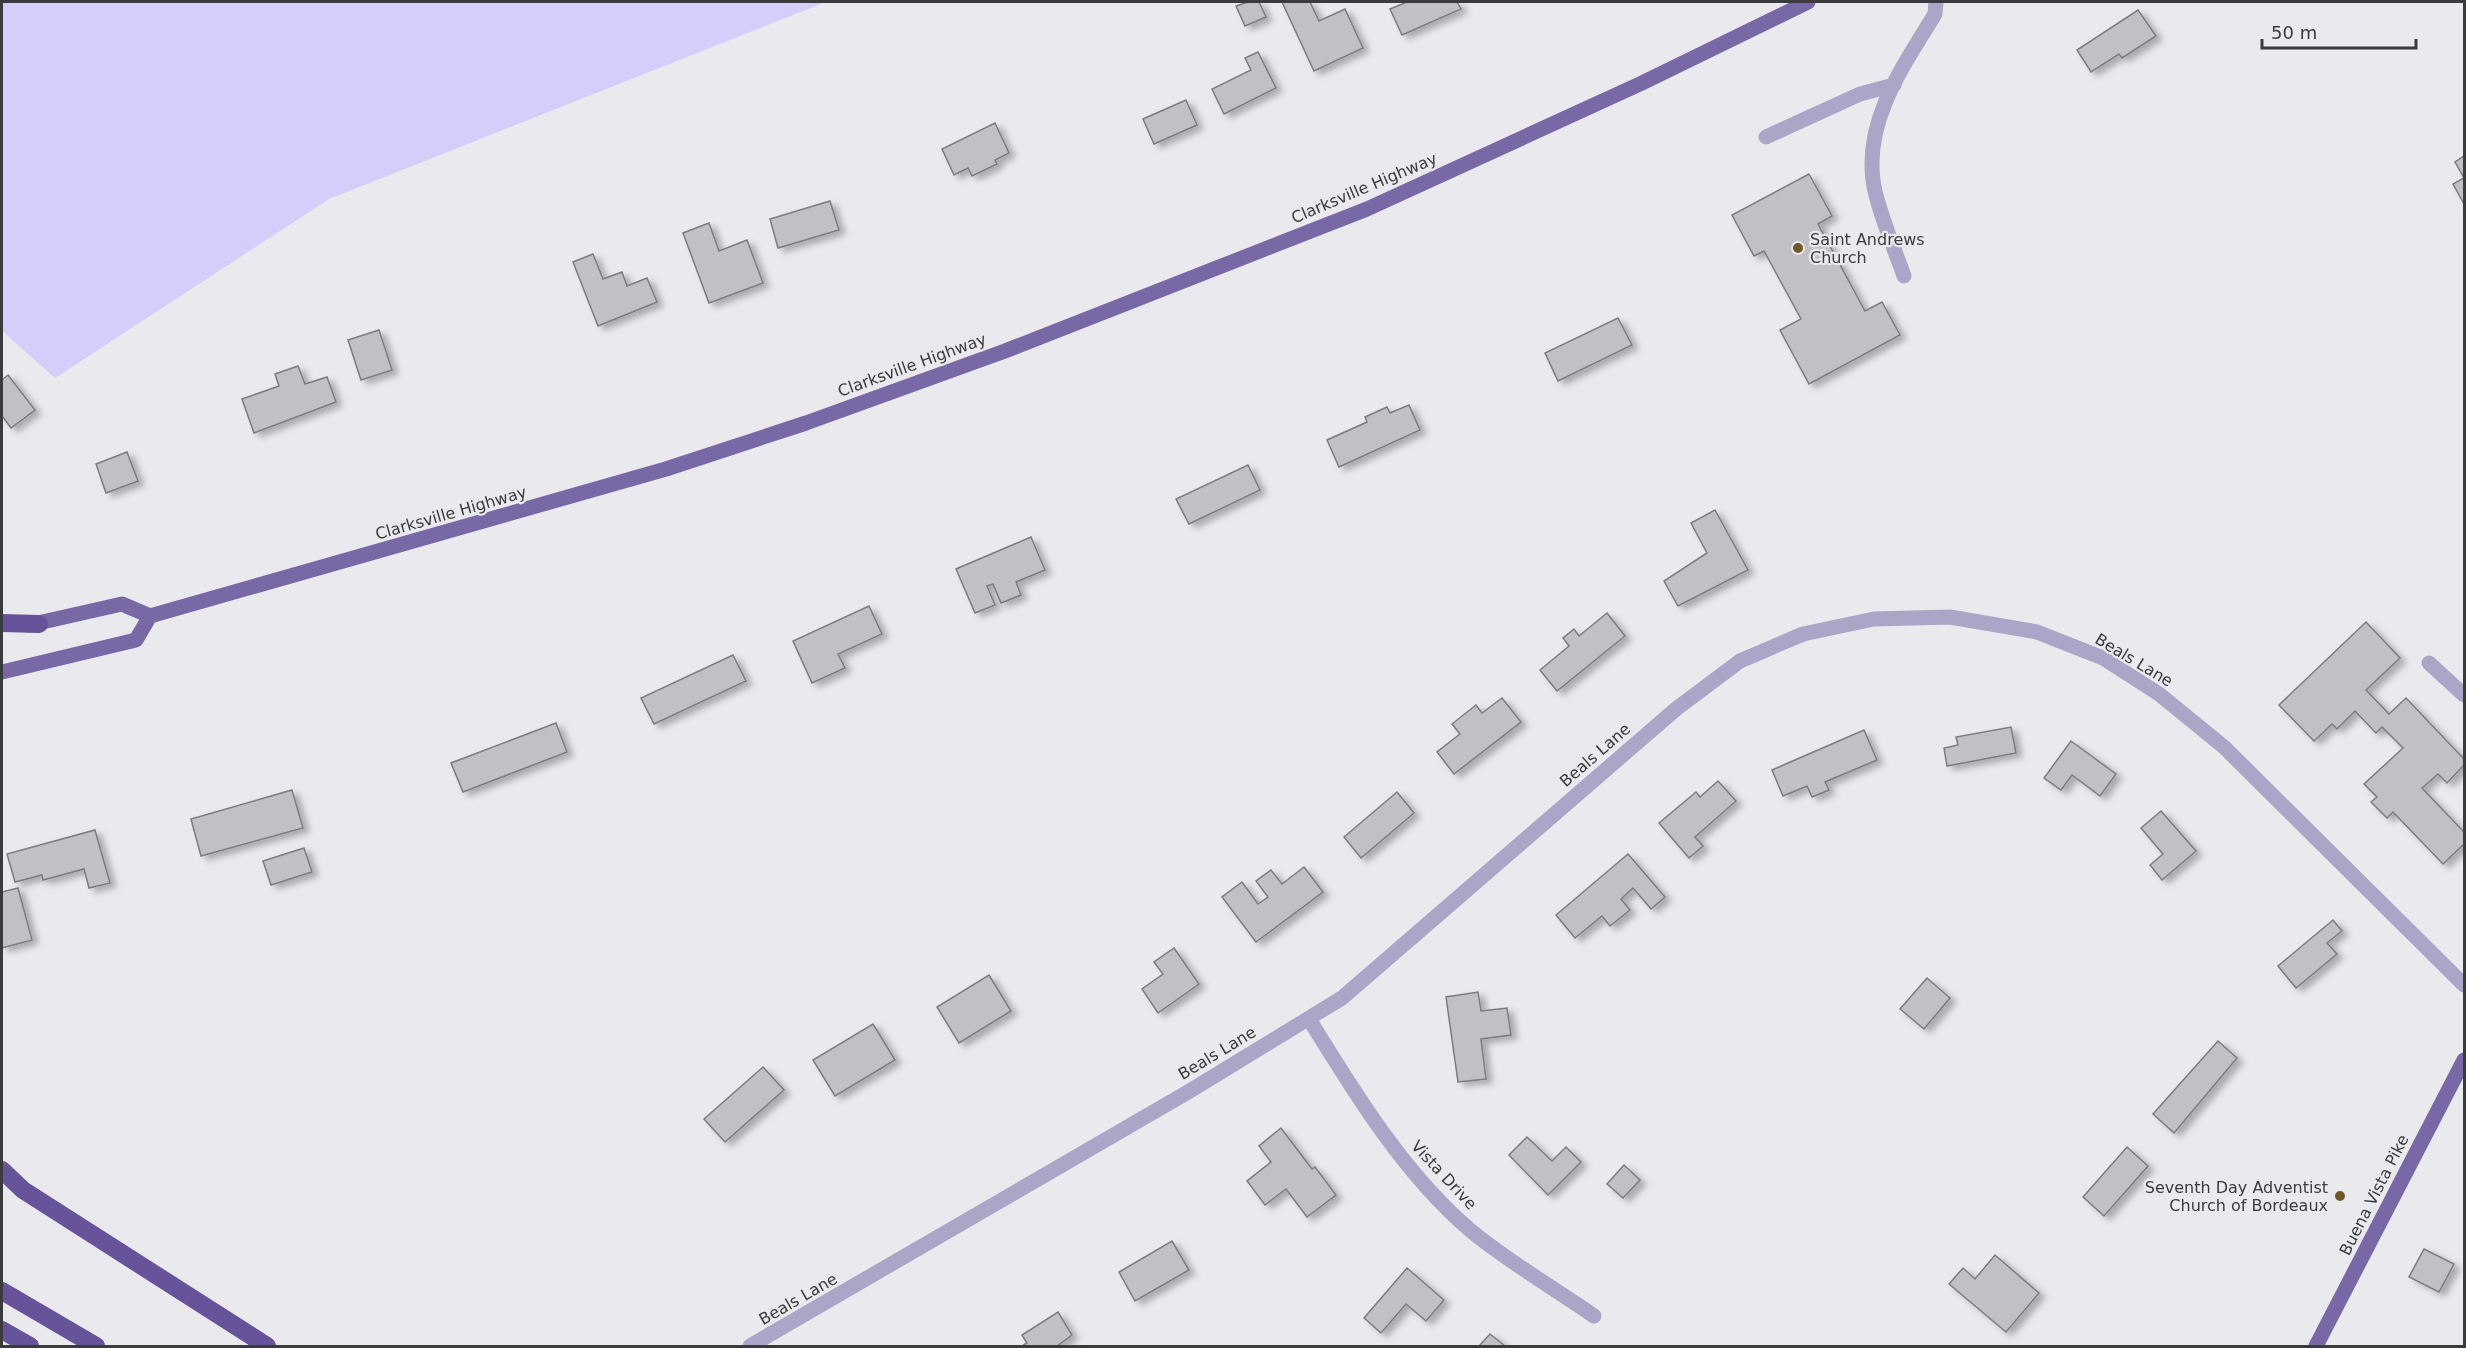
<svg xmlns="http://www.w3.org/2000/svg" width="2466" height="1348" font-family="'DejaVu Sans',sans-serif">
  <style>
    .green { fill: #d7cdfa }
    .building { fill: #c1c1c5; stroke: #7c7b80; stroke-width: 1.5; filter: url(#shadow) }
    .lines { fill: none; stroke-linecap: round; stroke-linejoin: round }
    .minor { stroke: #aca5c7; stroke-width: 15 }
    .major { stroke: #7869a6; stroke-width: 15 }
    .highway { stroke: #66539a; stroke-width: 18 }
    .poi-dot { fill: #6e5827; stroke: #eaeaee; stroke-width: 2 }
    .labels { text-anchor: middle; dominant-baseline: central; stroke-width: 4.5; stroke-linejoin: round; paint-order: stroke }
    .street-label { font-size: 16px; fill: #3b3b3d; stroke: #eaeaee }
    .poi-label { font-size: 16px; fill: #3b3b3d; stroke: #eaeaee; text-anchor: start }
  </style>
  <defs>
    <filter id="shadow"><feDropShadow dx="6" dy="4" stdDeviation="3" flood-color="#0004"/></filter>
  </defs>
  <rect width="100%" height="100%" fill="#eaeaee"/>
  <polygon class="green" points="2,2 826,2 329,199 55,378 2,331"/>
  <g class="building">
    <polygon points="1248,2 1259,2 1266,17 1245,26 1236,6"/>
    <polygon points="1282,2 1310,2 1319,21 1345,9 1363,48 1314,71"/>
    <polygon points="1407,2 1457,2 1461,9 1402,35 1390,9"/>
    <polygon points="2138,10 2156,36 2122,58 2119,54 2091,72 2077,50"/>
    <polygon points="1258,52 1276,88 1224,114 1212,89 1251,70 1245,58"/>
    <polygon points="1186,100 1197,125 1154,144 1143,119"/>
    <polygon points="995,123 1009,153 995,160 997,164 972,176 968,168 954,175 942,149"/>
    <polygon points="2464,156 2464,204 2453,184 2464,178 2455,162"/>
    <polygon points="1809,174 1832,216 1818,224 1865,311 1882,302 1900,335 1809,384 1780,330 1801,319 1764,251 1754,256 1732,215"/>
    <polygon points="830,201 839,230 778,248 770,219"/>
    <polygon points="709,223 719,251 747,240 763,283 709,303 683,233"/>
    <polygon points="593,254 603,279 622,272 627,286 647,278 657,302 598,326 573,262"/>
    <polygon points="1618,318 1632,345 1558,381 1545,353"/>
    <polygon points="379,330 392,370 361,380 348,340"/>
    <polygon points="298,366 305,384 327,377 336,402 254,433 242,399 279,386 275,374"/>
    <polygon points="8,375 35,410 11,428 2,416 2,380"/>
    <polygon points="1409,405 1420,430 1339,467 1327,440 1367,422 1365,417 1387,407 1390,413"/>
    <polygon points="127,452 138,481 106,493 96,464"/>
    <polygon points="1248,465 1260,490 1189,524 1176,499"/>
    <polygon points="1715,510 1748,570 1678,606 1664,581 1707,553 1691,523"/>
    <polygon points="1031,537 1045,570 1016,582 1021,595 1001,603 993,584 987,586 995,605 975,613 956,569"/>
    <polygon points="869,606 882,634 838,654 845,668 812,683 793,641"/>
    <polygon points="1607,613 1625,636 1557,691 1540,670 1569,646 1563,638 1574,629 1579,636"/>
    <polygon points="2366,622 2400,658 2366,690 2389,714 2406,698 2464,759 2464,765 2447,783 2438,774 2422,788 2464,832 2464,844 2443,864 2393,812 2387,818 2371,802 2377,797 2364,784 2403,748 2382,727 2376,733 2355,711 2337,729 2332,724 2314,741 2279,705"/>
    <polygon points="733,655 746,681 654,724 641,698"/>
    <polygon points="1502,698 1521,722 1454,774 1437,752 1460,734 1452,724 1476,705 1482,713"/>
    <polygon points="556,723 567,752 463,792 451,763"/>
    <polygon points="2011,727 2016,753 1947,766 1944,748 1958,745 1956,737"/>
    <polygon points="1864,730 1877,760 1825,782 1829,790 1812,797 1807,786 1783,796 1772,770"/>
    <polygon points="2071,741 2116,774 2100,796 2072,775 2061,790 2044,778"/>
    <polygon points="1718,781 1736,801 1695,837 1703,846 1689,858 1659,823 1696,792 1700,797"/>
    <polygon points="292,790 303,828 201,856 191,819"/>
    <polygon points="1397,792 1414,813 1361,858 1344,837"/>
    <polygon points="2161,811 2196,851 2162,880 2150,865 2163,854 2141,828"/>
    <polygon points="95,830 110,883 89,888 84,869 43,880 42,875 15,882 7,854"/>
    <polygon points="304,848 312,872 271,885 263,861"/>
    <polygon points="1628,854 1665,897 1651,909 1633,888 1621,899 1630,910 1610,926 1602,916 1575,938 1556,915"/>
    <polygon points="1304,867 1323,892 1256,942 1222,897 1242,882 1258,904 1268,897 1256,881 1271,870 1282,884"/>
    <polygon points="18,888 32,940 2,948 2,892"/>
    <polygon points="2333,920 2342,931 2327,943 2337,954 2296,988 2278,966"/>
    <polygon points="1174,948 1199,984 1158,1013 1142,989 1163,974 1154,962"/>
    <polygon points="989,975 1011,1011 959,1043 937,1007"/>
    <polygon points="1927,978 1950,998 1924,1029 1900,1009"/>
    <polygon points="1478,992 1481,1011 1507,1008 1511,1035 1481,1039 1486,1079 1458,1082 1446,997"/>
    <polygon points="873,1024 895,1060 835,1096 813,1060"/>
    <polygon points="2218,1041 2237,1058 2174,1133 2153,1114"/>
    <polygon points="763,1067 784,1090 725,1142 704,1119"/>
    <polygon points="1281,1128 1312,1169 1315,1167 1336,1195 1307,1217 1286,1189 1265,1205 1247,1181 1271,1162 1259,1146"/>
    <polygon points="1527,1137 1552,1161 1566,1147 1581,1162 1548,1195 1509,1155"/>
    <polygon points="2127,1147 2148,1166 2104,1216 2083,1197"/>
    <polygon points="1624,1165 1640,1180 1623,1198 1607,1184"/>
    <polygon points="1172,1241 1189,1270 1135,1301 1119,1272"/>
    <polygon points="2424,1249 2454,1264 2439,1292 2409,1277"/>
    <polygon points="1995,1255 2039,1293 2006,1332 1949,1284 1963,1268 1975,1279"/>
    <polygon points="1407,1268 1444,1300 1426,1321 1406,1304 1381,1333 1364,1318"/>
    <polygon points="1058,1312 1072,1335 1057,1346 1022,1346 1027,1343 1022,1335"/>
    <polygon points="1490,1334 1505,1346 1479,1346"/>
  </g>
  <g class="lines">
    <g class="minor">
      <polyline points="1766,137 1860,94 1894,85"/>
      <path d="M 1904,276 C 1895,250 1876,206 1873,180 C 1865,118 1904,65 1935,14 L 1936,2"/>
      <polyline points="2429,663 2464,695"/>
      <path d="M 1309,1019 C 1354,1092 1404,1174 1470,1230 C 1507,1261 1554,1288 1594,1316"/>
      <polyline points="750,1346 1188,1092 1342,998 1676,709 1740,661 1803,634 1874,619 1950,617 2037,632 2103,658 2159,694 2224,747 2464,985"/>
    </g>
    <g class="major">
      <polyline points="29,625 122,604 150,616"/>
      <polyline points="2,672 136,640 150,616 666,469 806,423 1005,351 1367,209 1642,83 1808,2"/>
      <polyline points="2316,1346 2464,1060"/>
    </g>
    <g class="highway">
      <polyline points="2,623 39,624"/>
      <polyline points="2,1170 23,1190 267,1346"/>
      <polyline points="2,1291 96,1346"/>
      <polyline points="2,1330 30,1346"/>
    </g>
  </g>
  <g class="poi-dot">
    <circle cx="1798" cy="248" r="6"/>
    <circle cx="2340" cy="1196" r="6"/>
  </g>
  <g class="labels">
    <g class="street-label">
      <text transform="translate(1364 188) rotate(-23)">Clarksville Highway</text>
      <text transform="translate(912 365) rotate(-20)">Clarksville Highway</text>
      <text transform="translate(451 513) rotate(-16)">Clarksville Highway</text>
      <text transform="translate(2134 660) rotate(31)">Beals Lane</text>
      <text transform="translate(1595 755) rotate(-41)">Beals Lane</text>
      <text transform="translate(1217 1053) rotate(-31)">Beals Lane</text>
      <text transform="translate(1444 1175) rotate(47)">Vista Drive</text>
      <text transform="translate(2374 1195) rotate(-63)">Buena Vista Pike</text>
      <text transform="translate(798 1299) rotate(-30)">Beals Lane</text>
    </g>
    <g class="poi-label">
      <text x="1810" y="239">Saint Andrews<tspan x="1810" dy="18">Church</tspan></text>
      <text x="2328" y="1187" text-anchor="end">Seventh Day Adventist<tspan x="2328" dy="18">Church of Bordeaux</tspan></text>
    </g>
  </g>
  <rect width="2466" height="1348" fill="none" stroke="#3b3b3d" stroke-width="6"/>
  <path d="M2262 39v9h154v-9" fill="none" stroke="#3b3b3d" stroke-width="3"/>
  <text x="2271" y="39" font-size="18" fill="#3b3b3d" stroke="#eaeaee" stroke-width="4.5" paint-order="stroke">50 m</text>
</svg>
